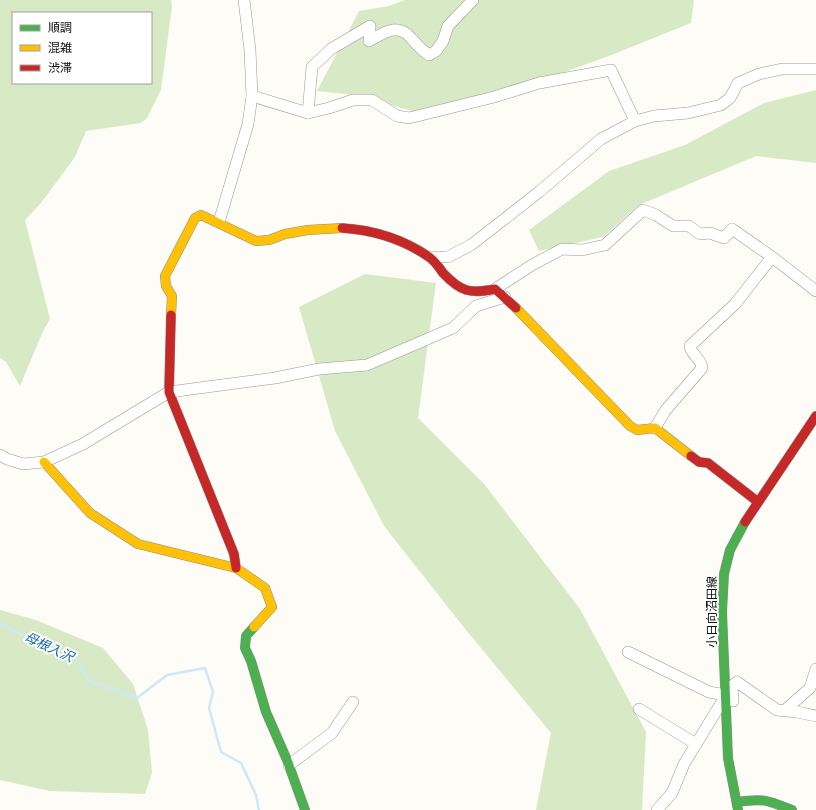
<svg xmlns="http://www.w3.org/2000/svg" width="816" height="810" font-family="'Source Serif 4','Noto Sans JP',serif">
  <style>
    .forest { fill: #d8eac5; fill-rule: evenodd }
    .lines { fill: none; stroke-linecap: round; stroke-linejoin: round }
    .stream { stroke: #cde8f7; stroke-width: 2.5 }
    .street-casing { stroke: #979795; stroke-width: 12 }
    .fast-casing { stroke: #8e8d8b; stroke-width: 10 }
    .slow-casing { stroke: #8e8d8b; stroke-width: 10 }
    .jam-casing { stroke: #8e8d8b; stroke-width: 10 }
    .street { stroke: #fffffe; stroke-width: 11 }
    .fast { stroke: #4caf50; stroke-width: 9 }
    .slow { stroke: #ffc107; stroke-width: 9 }
    .jam { stroke: #c62828; stroke-width: 9 }
    .labels { text-anchor: middle; dominant-baseline: central; stroke-width: 4; stroke-linejoin: round; paint-order: stroke }
    .street-label { font-size: 12px; fill: #111; stroke: #fff }
    .water-label { font-size: 13px; font-style: italic; fill: #1768a6; stroke: #fff }
  </style>
  <rect width="100%" height="100%" fill="#fdfcf7"/>
  <g class="forest">
    <path d="M 0,0 L 171,0 L 172,6 L 161,90 L 147,118 L 141,123 L 86,131 L 75,157 L 41,203 L 25,220 L 50,319 L 43,331 L 20,386 L 6,362 L 0,358 ZM 13,13 L 151,13 L 151,83 L 13,83 Z"/>
    <polygon points="405,0 694,0 691,23 609,56 545,79 416,112 354,95 317,91 359,11 389,6"/>
    <polygon points="816,90 816,163 756,156 639,205 603,237 539,251 529,230 609,171 685,145 764,103"/>
    <polygon points="365,274 436,283 418,418 485,485 580,609 646,732 642,810 536,810 551,733 462,625 384,526 335,431 299,307"/>
    <polygon points="0,610 36,620 103,648 133,684 148,730 152,773 145,794 50,791 0,780"/>
  </g>
  <g class="lines">
    <polyline class="stream" points="0,623 44,647 76,658 89,681 137,698 167,675 205,668 213,692 209,708 221,752 241,763 256,795 259,810"/>
    <defs>
      <g id="street">
        <polyline points="252,96 308,113 329,108 353,100 372,100 397,116 409,118 494,97 539,83 611,70 635,121"/>
        <path d="M 308,113 L 312,67 L 331,49 L 370,26 L 369,41 C 384,33 397,22 411,38 C 417,45 421,50 429,55 L 436,51 L 443,41 L 448,26 L 473,0"/>
        <polyline points="219,222 248,124 252,96 250,50 244,0"/>
        <polyline points="431,257 448,257 471,245 539,192 601,139 635,121 654,116 688,113 721,105 730,98 738,83 759,74 782,69 816,69"/>
        <polyline points="495,289 532,265 562,249 582,250 605,245 643,210 656,215 673,226 689,226 700,234 710,233 724,238 732,229 772,257 816,291"/>
        <path d="M 655,428 L 665,411 L 702,368 C 702,359 691,355 690,346 L 735,304 L 772,257"/>
        <polyline points="0,455 7,459 23,464 44,462 83,444 169,392 275,378 319,369 367,365 453,328 476,306 505,297"/>
        <polyline points="628,652 709,692 726,695 684,764 672,793 657,810"/>
        <polyline points="733,701 732,686 737,682 777,710 797,712 816,716"/>
        <polyline points="639,709 696,744"/>
        <polyline points="784,711 810,688 816,669"/>
        <polyline points="289,765 332,733 353,702"/>
      </g>
      <g id="fast">
        <polyline points="254,627 246,636 245,648 251,661 266,712 287,760 305,810"/>
        <path d="M 737,802 C 764,798 767,800 792,810"/>
        <polyline points="738,810 728,758 722,612 724,574 730,550 745,522"/>
      </g>
      <g id="slow">
        <polyline points="516,308 630,426 637,430 655,428 691,456"/>
        <polyline points="171,315 172,296 166,286 165,276 195,218 201,215 256,241 269,240 285,234 308,230 342,228"/>
        <polyline points="44,462 90,513 138,544 236,568 265,588 272,607 254,627"/>
      </g>
      <g id="jam">
        <path d="M 342,228 C 373,230 403,239 429,257 C 435,261 439,267 443,273 C 461,292 470,294 495,289 L 516,308"/>
        <polyline points="171,315 169,392 234,554 236,568"/>
        <polyline points="691,456 699,462 708,463 758,502"/>
        <polyline points="745,522 816,416"/>
      </g>
    </defs>
    <use href="#street" class="street-casing"/>
    <use href="#fast" class="fast-casing"/>
    <use href="#slow" class="slow-casing"/>
    <use href="#jam" class="jam-casing"/>
    <use href="#street" class="street"/>
    <use href="#fast" class="fast"/>
    <use href="#slow" class="slow"/>
    <use href="#jam" class="jam"/>
  </g>
  <g class="labels">
    <g class="street-label">
      <text transform="translate(712 612) rotate(-90)">小日向沼田線</text>
    </g>
    <g class="water-label">
      <text transform="translate(49 647) rotate(25)">母根入沢</text>
    </g>
  </g>
  <rect x="12" y="12" width="140" height="72" fill="#ffffff" stroke="#a0a0a0"/>
  <rect x="20" y="25" width="20" height="6" fill="#4caf50" stroke="#a0a0a0"/>
  <text x="48" y="32" font-size="12" fill="#111111">順調</text>
  <rect x="20" y="45" width="20" height="6" fill="#ffc107" stroke="#a0a0a0"/>
  <text x="48" y="52" font-size="12" fill="#111111">混雑</text>
  <rect x="20" y="65" width="20" height="6" fill="#c62828" stroke="#a0a0a0"/>
  <text x="48" y="72" font-size="12" fill="#111111">渋滞</text>
</svg>
